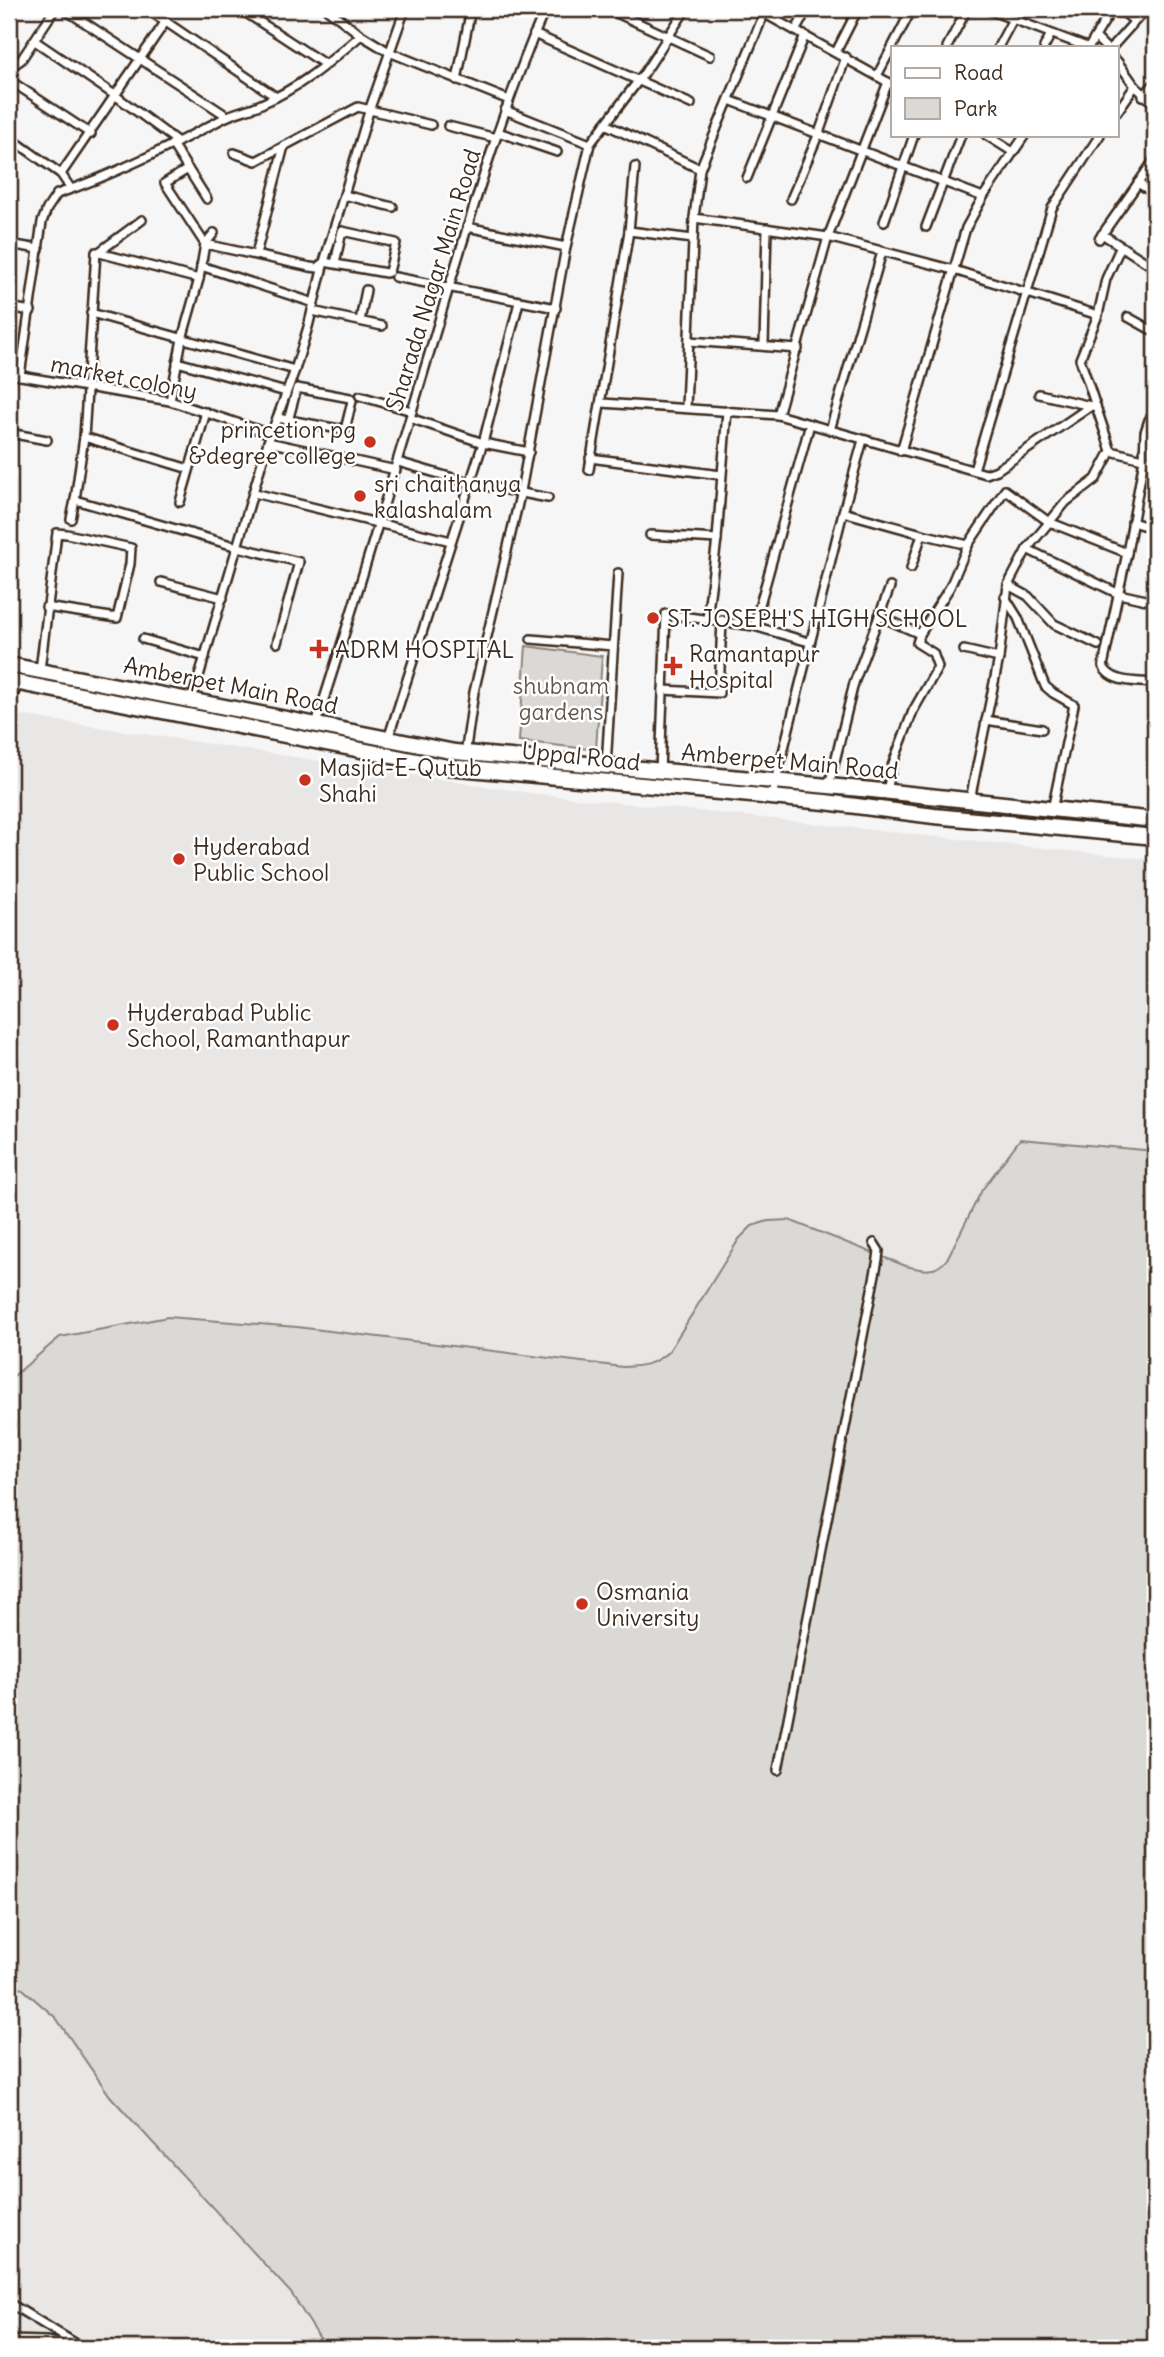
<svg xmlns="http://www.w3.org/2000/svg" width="1164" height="2357" font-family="Delius,sans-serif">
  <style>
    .built { fill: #e9e7e6 }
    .green { fill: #dbd9d6; stroke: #8b827a; stroke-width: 2 }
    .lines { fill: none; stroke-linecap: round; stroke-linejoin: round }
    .street-casing { stroke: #3b2a1e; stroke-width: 12 }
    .highway-casing { stroke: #3b2a1e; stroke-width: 19 }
    .street { stroke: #fff; stroke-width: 7 }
    .highway { stroke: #fff; stroke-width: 14 }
    .poi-dot { fill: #c8321e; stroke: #fff; stroke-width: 2.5 }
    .labels { text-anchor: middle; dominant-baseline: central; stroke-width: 5; stroke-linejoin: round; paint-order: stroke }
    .street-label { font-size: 23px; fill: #3b2a1e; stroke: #fff }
    .poi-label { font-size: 23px; fill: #3b2a1e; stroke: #fff; text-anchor: start }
    .park-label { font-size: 23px; fill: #63564c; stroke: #fff }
  </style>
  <rect width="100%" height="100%" fill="#f7f6f6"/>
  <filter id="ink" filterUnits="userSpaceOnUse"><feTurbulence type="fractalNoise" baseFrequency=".0143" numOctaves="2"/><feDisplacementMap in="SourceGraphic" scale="14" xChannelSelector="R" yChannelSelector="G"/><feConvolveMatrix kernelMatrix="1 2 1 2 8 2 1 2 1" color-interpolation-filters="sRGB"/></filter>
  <g filter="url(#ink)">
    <polygon class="built" points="19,715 531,793 1155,860 1155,2348 9,2348 9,732"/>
    <g class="green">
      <polygon points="526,646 602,656 596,750 519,741"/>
      <path d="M 1020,1139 L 1155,1151 L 1155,2348 L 326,2348 L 291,2293 L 110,2096 L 56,2018 L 9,1977 L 9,1380 L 60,1337 L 168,1317 L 297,1327 L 623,1367 C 643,1366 654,1365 669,1351 L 739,1239 L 752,1226 L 768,1221 L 789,1220 L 906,1266 C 923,1270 935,1274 947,1259 L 982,1190 Z"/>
    </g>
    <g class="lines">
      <defs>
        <g id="street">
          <polyline points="64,9 227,116"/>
          <polyline points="147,9 276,97"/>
          <polyline points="240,9 326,65"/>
          <polyline points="327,9 361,35"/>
          <polyline points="608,9 710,56"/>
          <polyline points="756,9 893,85"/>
          <polyline points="986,9 1087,47"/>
          <polyline points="1120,9 1134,21"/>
          <polyline points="796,30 807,9"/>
          <polyline points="534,34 691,104"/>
          <polyline points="1095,37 1105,47"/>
          <polyline points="35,41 116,96 178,142"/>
          <polyline points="947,47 967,9"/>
          <polyline points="998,47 1013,19"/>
          <polyline points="1044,47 1051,34"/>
          <polyline points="1089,47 1112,9"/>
          <polyline points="1112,47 1146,9"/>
          <polyline points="836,52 858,9"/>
          <polyline points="1117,61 1135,86 1155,105"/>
          <polyline points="9,68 21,60 55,9"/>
          <polyline points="877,76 912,9"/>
          <polyline points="9,80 91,134"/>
          <polyline points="457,80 471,9"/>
          <polyline points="1143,96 1155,83"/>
          <polyline points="729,100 983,197"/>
          <polyline points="505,110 590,144"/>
          <polyline points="1117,112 1135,86"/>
          <polyline points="605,124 700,169"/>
          <polyline points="448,126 496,138"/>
          <polyline points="498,132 557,152"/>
          <polyline points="986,135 1013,152"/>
          <polyline points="9,137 61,174 71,189"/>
          <polyline points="172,144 207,199"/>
          <polyline points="234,153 256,161 358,107 431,125"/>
          <polyline points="188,169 165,183 205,244 214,233"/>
          <polyline points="61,174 166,21"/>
          <polyline points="747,178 805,35"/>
          <polyline points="1138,183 1155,194"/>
          <polyline points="344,195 393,207"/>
          <polyline points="791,199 819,133 846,57"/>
          <polyline points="694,218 828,237 954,270 1098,315"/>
          <polyline points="884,222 914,135"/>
          <polyline points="467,227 566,247"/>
          <polyline points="926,227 961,135"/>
          <polyline points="629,231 693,239"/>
          <polyline points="1102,234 1155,268"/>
          <polyline points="1099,239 1155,159"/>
          <polyline points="9,244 39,249"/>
          <polyline points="99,252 142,220"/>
          <polyline points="256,254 284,146"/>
          <polyline points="201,266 314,303"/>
          <polyline points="395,277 556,308"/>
          <polyline points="199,279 96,252 84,437 75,500 238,547 299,562 277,643"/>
          <polyline points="9,307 31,311"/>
          <polyline points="312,311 382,326"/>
          <polyline points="91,313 295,370"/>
          <polyline points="1128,317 1155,332"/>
          <polyline points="360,321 366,290"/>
          <polyline points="689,341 798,349"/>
          <polyline points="764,345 767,228"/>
          <polyline points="177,362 286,392"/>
          <polyline points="9,374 170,401 271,434"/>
          <path d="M 20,376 L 42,222 L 47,209 L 57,194 C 114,175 171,146 224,118 C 235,112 248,110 259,105 C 300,88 327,64 361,35 L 389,52 L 509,100"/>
          <polyline points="1039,394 1091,406"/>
          <polyline points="360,396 412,411"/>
          <polyline points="170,401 182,339 199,279 205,244 310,267 318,268 324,262 386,273 389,272 396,243 342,231 335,264"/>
          <polyline points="602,403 778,415 986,474 997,470 1091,406 1096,406"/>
          <polyline points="686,407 694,218 700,169 766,9"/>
          <path d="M 1155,411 L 1149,420 L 1145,432 L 1144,459 L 1127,553 L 1103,666 C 1111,684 1138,681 1155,683"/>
          <polyline points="778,415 828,237 888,82"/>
          <polyline points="277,418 345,430 352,401 350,398 297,388 288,421"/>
          <polyline points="410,418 483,443 529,452"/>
          <polyline points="830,430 882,252"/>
          <polyline points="9,433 47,440"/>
          <polyline points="84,437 189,469"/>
          <polyline points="268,442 396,470"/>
          <polyline points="901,451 966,228 983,197 1025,135"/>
          <polyline points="1111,451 1155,462"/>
          <polyline points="590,458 721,475"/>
          <polyline points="398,462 470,483 548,498"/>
          <polyline points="589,470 629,231 635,167"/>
          <polyline points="974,470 1052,208 1100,135"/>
          <polyline points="9,481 9,514"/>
          <polyline points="254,493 451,541"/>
          <polyline points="180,502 206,412"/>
          <polyline points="843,512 863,440"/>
          <polyline points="71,519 75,500"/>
          <polyline points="1132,522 1155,529"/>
          <polyline points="650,535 717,539"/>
          <polyline points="1027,549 1119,594 1155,602"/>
          <polyline points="911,568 922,534"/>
          <polyline points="161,582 223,598"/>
          <polyline points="1008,585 1028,596 1054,624 1098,645"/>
          <polyline points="1005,597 1018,618 1045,686 1053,693 1074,705 1052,810"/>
          <polyline points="879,616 920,634 950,587 968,545 1005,490 1049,522 1127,553"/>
          <polyline points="707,619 717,539 727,411"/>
          <polyline points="754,626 810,424"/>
          <polyline points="143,639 205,657"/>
          <polyline points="531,639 613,646"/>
          <polyline points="964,650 999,658"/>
          <polyline points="40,670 57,533 67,534 131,548 130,564 117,618 46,607"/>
          <polyline points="663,690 719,693 722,620"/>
          <polyline points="192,700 268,442 295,370 308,327 324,262 370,108 405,9"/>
          <polyline points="9,702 19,684"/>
          <polyline points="986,720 1042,729"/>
          <path d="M 316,724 C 359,592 398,458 438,324 C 470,218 501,111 545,9"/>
          <polyline points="388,739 483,443 519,302"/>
          <polyline points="465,755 474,692 521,491 566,247 590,144 645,72 686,9"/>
          <polyline points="606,766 618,573"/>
          <polyline points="660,772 666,614 754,626 809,642"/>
          <polyline points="829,786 854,683 890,587"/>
          <polyline points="887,792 892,766 913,711 938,667 933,653 917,643 920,634"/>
          <polyline points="772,796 843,512 922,534 968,545"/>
          <polyline points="970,800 999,658 1008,585 1027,549 1066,502 1096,479 1111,451 1080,359 1098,315 1106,279 1121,246"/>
          <polyline points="778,1770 878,1259 879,1251 874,1243"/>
          <polyline points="9,2303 83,2348"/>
          <polyline points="9,2340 46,2341 78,2347"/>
        </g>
        <g id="highway">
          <polyline points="9,665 455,752 872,790 1155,820"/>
          <polyline points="9,681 448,767 825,802 934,816 1155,837"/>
        </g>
      </defs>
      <use href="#street" class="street-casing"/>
      <use href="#highway" class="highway-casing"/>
      <use href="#street" class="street"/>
      <use href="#highway" class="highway"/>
    </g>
  </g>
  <g class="poi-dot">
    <circle cx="370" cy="442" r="7"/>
    <circle cx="360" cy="496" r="7"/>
    <circle cx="653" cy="618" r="7"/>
    <path d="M315.5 638.5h7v7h7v7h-7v7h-7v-7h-7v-7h7z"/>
    <path d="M669.5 655.5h7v7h7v7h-7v7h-7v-7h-7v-7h7z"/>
    <circle cx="305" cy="780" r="7"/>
    <circle cx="179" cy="859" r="7"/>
    <circle cx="113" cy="1025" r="7"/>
    <circle cx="582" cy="1604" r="7"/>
  </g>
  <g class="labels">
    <g class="street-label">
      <text transform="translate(433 280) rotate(-73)">Sharada Nagar Main Road</text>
      <text transform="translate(124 377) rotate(11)">market colony</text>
      <text transform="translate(231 685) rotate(11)">Amberpet Main Road</text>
      <text transform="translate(581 756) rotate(6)">Uppal Road</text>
      <text transform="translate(790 761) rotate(5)">Amberpet Main Road</text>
    </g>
    <g class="poi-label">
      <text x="356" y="429" text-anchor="end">princetion pg<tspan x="356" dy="26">&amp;degree college</tspan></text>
      <text x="374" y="483">sri chaithanya<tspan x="374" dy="26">kalashalam</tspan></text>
      <text x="667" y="618">ST. JOSEPH'S HIGH SCHOOL</text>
      <text x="335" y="649">ADRM HOSPITAL</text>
      <text x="689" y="653">Ramantapur<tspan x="689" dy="26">Hospital</tspan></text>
      <text x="319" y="767">Masjid-E-Qutub<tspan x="319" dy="26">Shahi</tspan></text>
      <text x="193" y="846">Hyderabad<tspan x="193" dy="26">Public School</tspan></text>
      <text x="127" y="1012">Hyderabad Public<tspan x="127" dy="26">School, Ramanthapur</tspan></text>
      <text x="596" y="1591">Osmania<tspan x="596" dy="26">University</tspan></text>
    </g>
    <g class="park-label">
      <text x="561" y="685">shubnam<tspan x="561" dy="26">gardens</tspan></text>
    </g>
  </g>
  <rect width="1164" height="2357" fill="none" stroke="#fff" stroke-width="35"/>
  <rect x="18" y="18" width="1129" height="2322" fill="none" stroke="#3b2a1e" stroke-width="2.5" filter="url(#ink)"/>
  <rect x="891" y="46" width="228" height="91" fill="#ffffff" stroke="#b1aaa5" stroke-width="2"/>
  <rect x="905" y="68" width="35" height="10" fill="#ffffff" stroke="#b1aaa5" stroke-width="2"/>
  <text x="954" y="80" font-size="21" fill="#3b2a1e">Road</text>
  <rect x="905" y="98" width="35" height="21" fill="#dbd9d6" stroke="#b1aaa5" stroke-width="2"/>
  <text x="954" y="116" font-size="21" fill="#3b2a1e">Park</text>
</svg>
